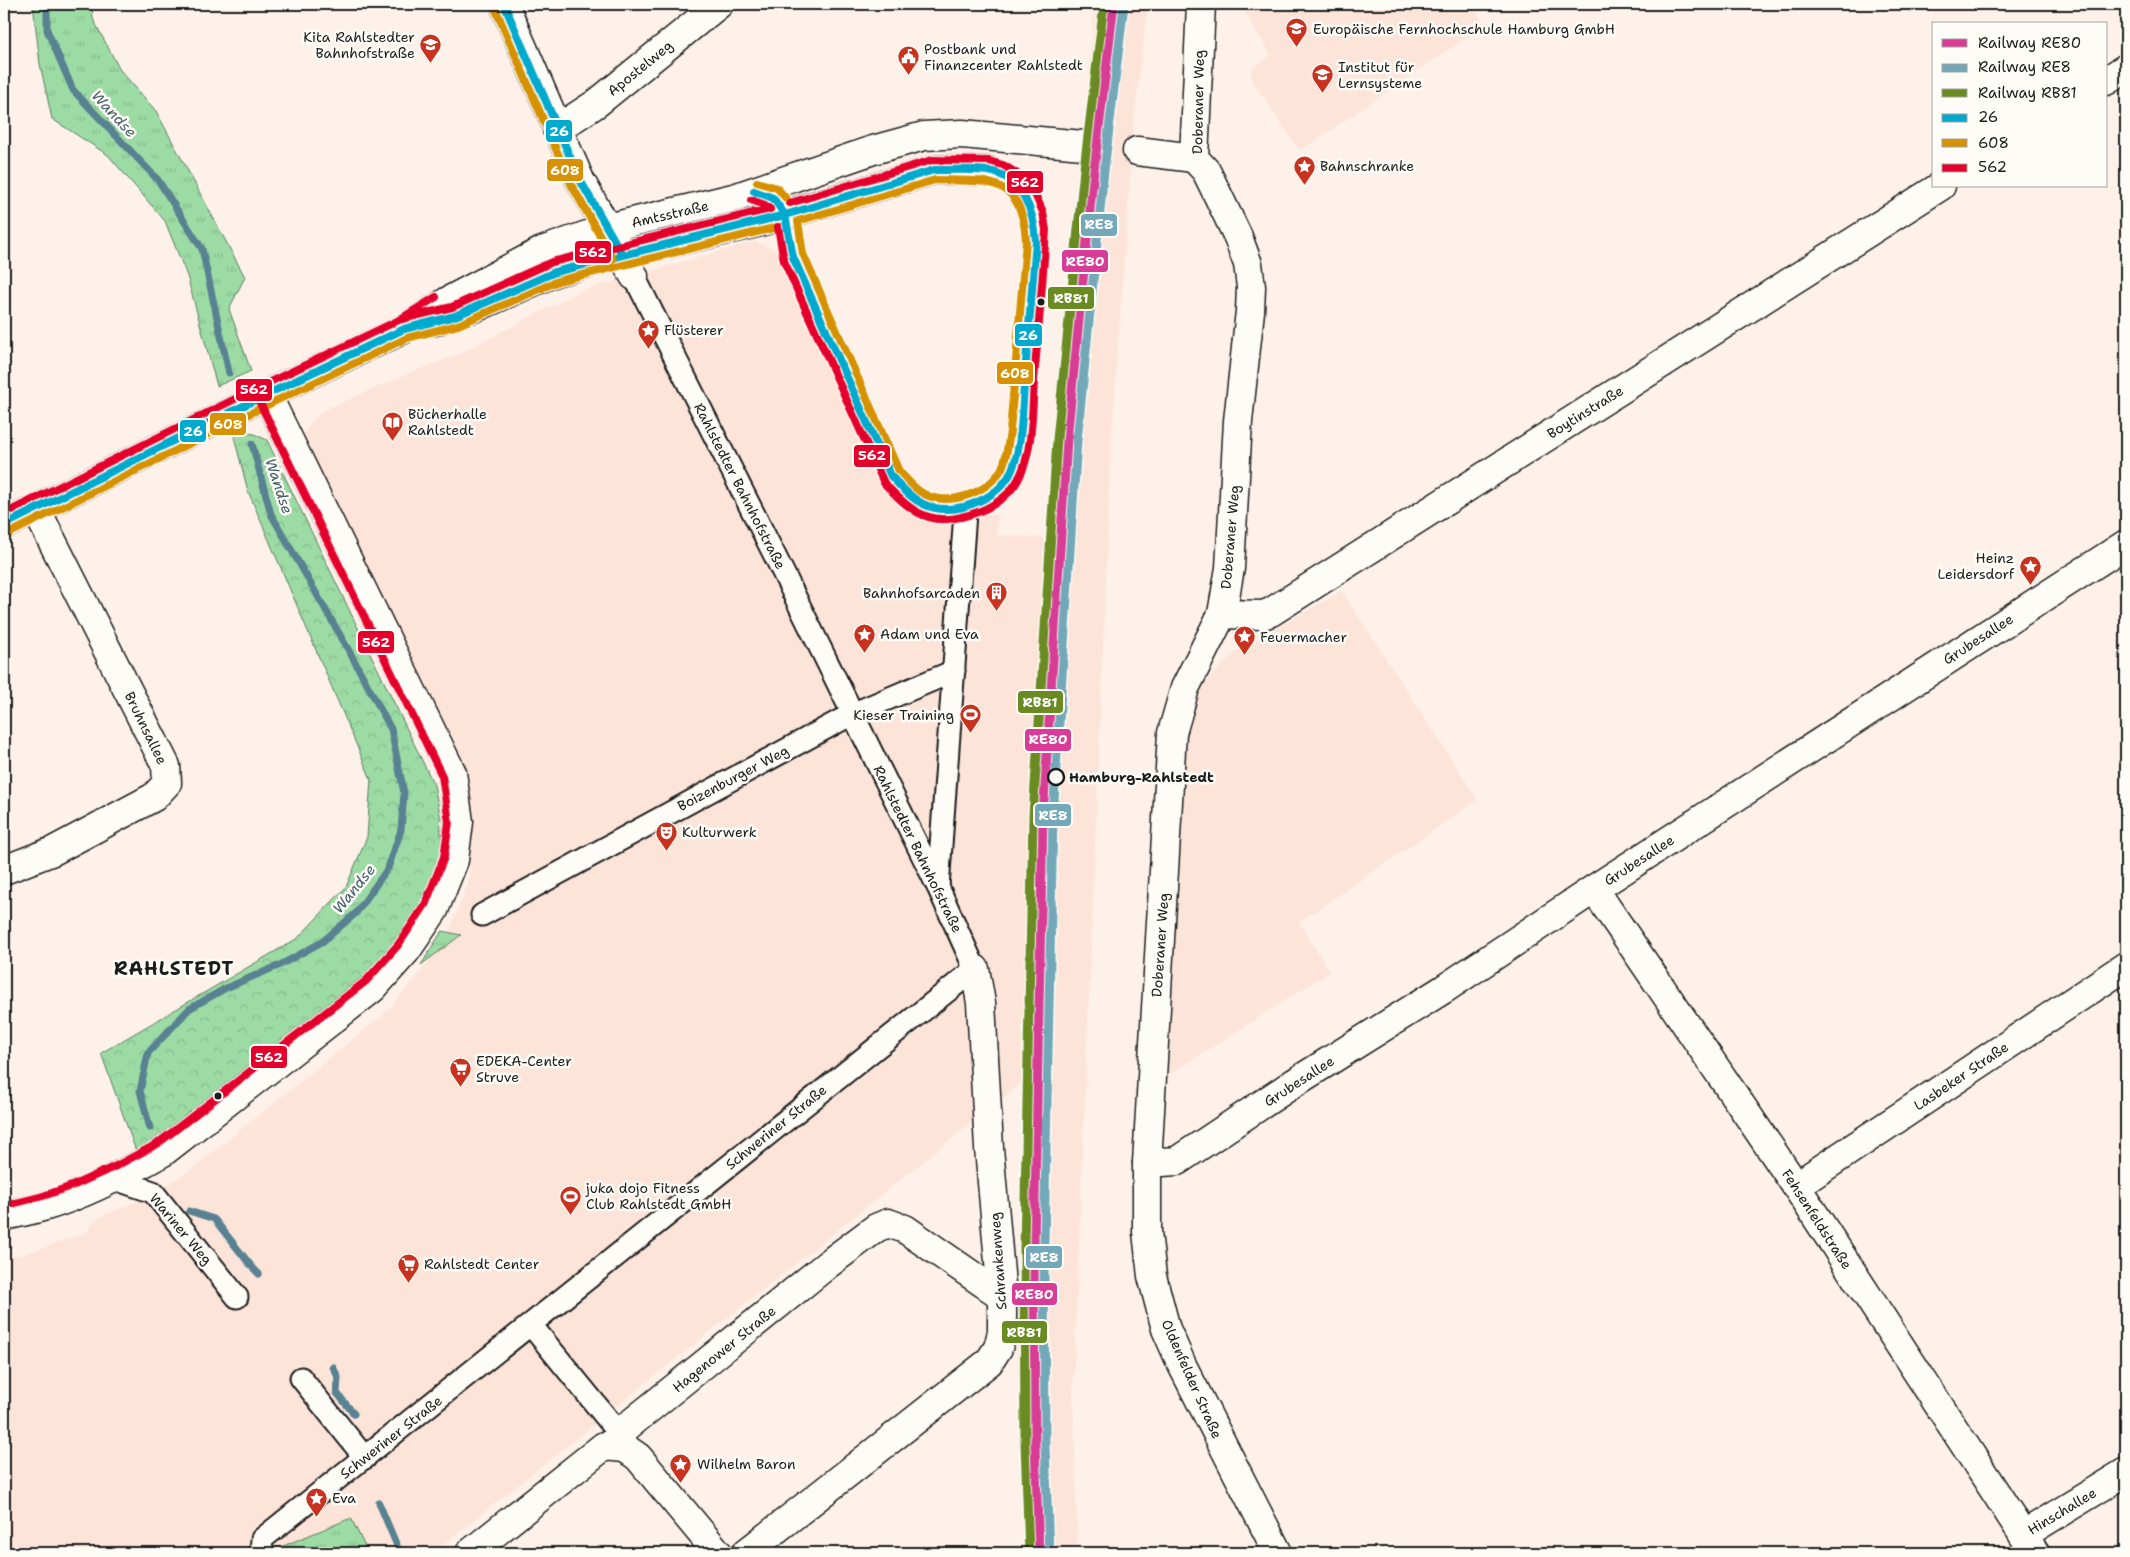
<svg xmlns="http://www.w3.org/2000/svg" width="2130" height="1557" font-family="'Shantell Sans',sans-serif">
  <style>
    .built { fill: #fde4d8 }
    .forest { fill: url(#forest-crowns); stroke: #5c7c60 }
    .park { fill: url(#park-tufts); stroke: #5c7c60 }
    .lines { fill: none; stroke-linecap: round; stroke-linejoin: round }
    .stream { stroke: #588192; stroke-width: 7 }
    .minor-tunnel { stroke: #dbd1ca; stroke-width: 28; stroke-dasharray: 28 14; stroke-linecap: butt }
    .pedestrian-casing { stroke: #1c1c1c; stroke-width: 25 }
    .minor-casing { stroke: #1c1c1c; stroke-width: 31 }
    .pedestrian { stroke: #fdfcf7; stroke-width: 21 }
    .minor { stroke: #fdfcf7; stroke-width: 28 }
    .bus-1-casing { stroke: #fdfcf7; stroke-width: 11 }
    .bus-2-casing { stroke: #fdfcf7; stroke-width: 11 }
    .bus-3-casing { stroke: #fdfcf7; stroke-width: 11 }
    .bus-1 { stroke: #00a9ce; stroke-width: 8 }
    .bus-2 { stroke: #d69104; stroke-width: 8 }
    .bus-3 { stroke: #e4002b; stroke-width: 8 }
    .rail-1-casing { stroke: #fdfcf7; stroke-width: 12 }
    .rail-2-casing { stroke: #fdfcf7; stroke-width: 12 }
    .rail-3-casing { stroke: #fdfcf7; stroke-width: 12 }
    .rail-1 { stroke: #d83c96; stroke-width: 9 }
    .rail-2 { stroke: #73a8b8; stroke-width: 9 }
    .rail-3 { stroke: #6a8a22; stroke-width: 9 }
    .bus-dot { fill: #1c1c1c; stroke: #fdfcf7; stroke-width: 2 }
    .stop-dot { fill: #fdfcf7; stroke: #1c1c1c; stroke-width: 2.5 }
    .labels { text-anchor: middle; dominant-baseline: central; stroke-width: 5; stroke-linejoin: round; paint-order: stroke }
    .poi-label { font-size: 14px; fill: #1c1c1c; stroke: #fdfcf7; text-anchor: start }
    .street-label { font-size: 14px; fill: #1c1c1c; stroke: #fdfcf7 }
    .stop-label { font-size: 14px; font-weight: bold; fill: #1c1c1c; stroke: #fdfcf7; text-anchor: start }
    .water-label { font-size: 15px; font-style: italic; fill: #445f6b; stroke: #fdfcf7 }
    .district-label { font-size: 19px; font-weight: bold; letter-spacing: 1px; fill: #1c1c1c; stroke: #fdfcf7 }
    .line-badge { stroke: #fdfcf7; stroke-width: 2 }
    .badge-label { font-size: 14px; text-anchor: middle; font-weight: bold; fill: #fff }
  </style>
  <defs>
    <pattern id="forest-crowns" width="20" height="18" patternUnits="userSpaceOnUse" patternTransform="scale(1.25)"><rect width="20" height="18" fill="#9cdba4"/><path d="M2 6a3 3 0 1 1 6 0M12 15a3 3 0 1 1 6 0" fill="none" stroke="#86bb8d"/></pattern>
    <pattern id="park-tufts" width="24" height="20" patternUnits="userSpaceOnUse" patternTransform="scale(1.25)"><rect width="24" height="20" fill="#9cdba4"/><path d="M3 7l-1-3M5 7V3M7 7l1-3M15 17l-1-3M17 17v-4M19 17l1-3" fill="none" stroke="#86bb8d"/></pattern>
  </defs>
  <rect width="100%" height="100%" fill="#fdf1e9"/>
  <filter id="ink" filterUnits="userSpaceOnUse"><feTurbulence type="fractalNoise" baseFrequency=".02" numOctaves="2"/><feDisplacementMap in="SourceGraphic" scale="10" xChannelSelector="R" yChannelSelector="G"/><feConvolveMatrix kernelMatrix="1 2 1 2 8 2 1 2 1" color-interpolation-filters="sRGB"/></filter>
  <g filter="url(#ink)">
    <g class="built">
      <polygon points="1095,4 1148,4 1134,119 1111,449 1073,1392 1078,1553 1029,1553 1027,1443 1020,1396 1016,1339 1029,1077 433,1553 4,1553 4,1259 37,1250 86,1233 91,1225 100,1217 151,1196 193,1168 382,1016 418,976 448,934 468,884 473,839 466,790 301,450 303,435 311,422 322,411 412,372 455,356 581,291 755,241 773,249 789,261 886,480 902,499 917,510 937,514 965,513 998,515 996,535 1048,538"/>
      <polygon points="1246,4 1471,4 1485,25 1300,151 1251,79 1251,70 1271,55 1246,14"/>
      <polygon points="1342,591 1478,800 1299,922 1330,972 1165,1077 1182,728 1196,691 1237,651"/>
    </g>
    <polygon class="forest" points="232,429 254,434 267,440 434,785 440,814 442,851 424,903 398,945 363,983 137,1154 101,1053 298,938 346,887 367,837 371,779 248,491"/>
    <g class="park">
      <polygon points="33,4 92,4 93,19 120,70 156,111 245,277 229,309 251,371 217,386 187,276 165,221 108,155 52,119 40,64"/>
      <polygon points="442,931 461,935 421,965"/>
      <polygon points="351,1518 368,1553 266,1553"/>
    </g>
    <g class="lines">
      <g class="stream">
        <polyline points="47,4 47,30 73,90 158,180 202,249 229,373"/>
        <polyline points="150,1128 140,1091 148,1053 189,1009 226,988 280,965 322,942 356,913 388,868 401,830 404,793 391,729 348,649 271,514 252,444"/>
        <polyline points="189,1211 214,1219 252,1267 259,1274"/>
        <polyline points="333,1367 338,1377 337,1393 354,1414"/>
        <polyline points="379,1503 400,1553"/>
      </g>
      <polyline class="minor-tunnel" points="1083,145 1137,151"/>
      <defs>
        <g id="pedestrian">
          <polyline points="938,887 965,513"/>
          <polyline points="482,915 852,714 954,671"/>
          <polyline points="112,1178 153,1192 237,1297"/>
          <polyline points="531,1325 619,1433"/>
          <polyline points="301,1378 365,1458"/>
          <polyline points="261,1553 262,1539 975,969 938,887 775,556 634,276"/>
        </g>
        <g id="minor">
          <polyline points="504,4 580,180 634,276"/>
          <polyline points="1201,4 1194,158 1206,171 1211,181 1238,237 1248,264 1251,287 1250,311 1238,421 1230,568 1222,614 1185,688 1172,733 1147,1163 1147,1232 1152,1276 1166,1329 1182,1365 1278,1553"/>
          <polyline points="2106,81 2126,68"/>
          <polyline points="557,129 597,103 719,4"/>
          <polyline points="1137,151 1194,158"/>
          <polyline points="435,321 479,306 555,272 622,254 757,223 934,170 988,171"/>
          <polyline points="4,525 257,399 404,329 448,301 542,251 607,228 737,197 873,150 924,136 962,134 1083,145"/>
          <polyline points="1222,614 1263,615 1271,612 1941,186"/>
          <polyline points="4,870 53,851 154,797 167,783 166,766 36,509"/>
          <polyline points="1594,889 1796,1186 2035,1553"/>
          <polyline points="1147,1163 1177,1161 1294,1083 1444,989 1594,889 2126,544"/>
          <polyline points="1796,1186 2126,966"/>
          <path d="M 4,1216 C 18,1213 32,1210 46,1206 C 86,1194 126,1173 163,1152 L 373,988 L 406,951 L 434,910 L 454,860 L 459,822 L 452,773 L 267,395"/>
          <polyline points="625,1448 619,1433 828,1264 876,1228 888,1223 905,1229 1002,1296"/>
          <polyline points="625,1448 638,1457 718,1553"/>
          <polyline points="2023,1535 2126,1472"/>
          <polyline points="470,1553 604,1446 625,1448"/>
          <polyline points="746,1553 989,1362 998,1348 1002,1332 1002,1296 989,1148 981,1003 975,969"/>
        </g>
      </defs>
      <use href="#pedestrian" class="pedestrian-casing"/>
      <use href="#minor" class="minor-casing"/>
      <use href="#pedestrian" class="pedestrian"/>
      <use href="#minor" class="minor"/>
      <defs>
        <g id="bus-1">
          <polyline points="504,4 580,180 622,254"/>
          <path d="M 934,170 C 952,170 971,169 988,171 C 1022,176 1034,211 1036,241 C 1032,289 1028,337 1024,386 C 1022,411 1022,453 1009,476 C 999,492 981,502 963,507 C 929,515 912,500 891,476 L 793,257 L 785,215 Z"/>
          <polyline points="754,191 773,198 785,215"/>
          <polyline points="4,525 257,399 404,329 455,316 555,272 785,215"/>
        </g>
        <g id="bus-2">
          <polyline points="495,8 571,184 613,259"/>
          <path d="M 935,180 C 988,181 1022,175 1026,241 L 1010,431 C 1008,443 1007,457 1002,468 C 989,493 949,507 924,494 C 914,489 907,479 899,471 L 803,254 L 798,221 Z"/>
          <polyline points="757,182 777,188 790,203"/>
          <polyline points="8,534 261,408 407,338 458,325 558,281 778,227"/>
        </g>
        <g id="bus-3">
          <path d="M 778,227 L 784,261 L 884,483 C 906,507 926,526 961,517 C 984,512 1008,500 1019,478 C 1033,452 1032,410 1034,381 C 1038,331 1043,280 1046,230 L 1043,212 L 1033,190 L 1016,173 L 1003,165 L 989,161 L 932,160 L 790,203"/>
          <polyline points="402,319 452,307 552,262 770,209 765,205 751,200"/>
          <polyline points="4,514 253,390 399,320 436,297"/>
          <polyline points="4,1206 43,1196 72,1186 116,1166 157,1144 366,981 398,945 425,905 444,857 449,822 442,776 258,399"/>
        </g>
      </defs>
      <use href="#bus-1" class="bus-1-casing"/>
      <use href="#bus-2" class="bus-2-casing"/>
      <use href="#bus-3" class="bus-3-casing"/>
      <use href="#bus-1" class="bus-1"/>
      <use href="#bus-2" class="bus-2"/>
      <use href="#bus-3" class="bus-3"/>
      <defs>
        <polyline id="rail-1" points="1039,1553 1035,1443 1034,1246 1043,817 1067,440 1094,170 1114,4"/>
        <polyline id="rail-2" points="1049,1553 1045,1443 1044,1246 1053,817 1077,441 1104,171 1124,5"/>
        <polyline id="rail-3" points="1029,1553 1025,1443 1024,1246 1033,816 1057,439 1084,169 1104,4"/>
      </defs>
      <use href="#rail-1" class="rail-1-casing"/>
      <use href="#rail-2" class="rail-2-casing"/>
      <use href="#rail-3" class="rail-3-casing"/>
      <use href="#rail-1" class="rail-1"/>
      <use href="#rail-2" class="rail-2"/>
      <use href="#rail-3" class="rail-3"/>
    </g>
  </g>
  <defs>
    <symbol id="university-pin" viewBox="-11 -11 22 30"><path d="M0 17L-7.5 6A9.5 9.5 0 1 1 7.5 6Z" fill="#c8321e" stroke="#fdfcf7"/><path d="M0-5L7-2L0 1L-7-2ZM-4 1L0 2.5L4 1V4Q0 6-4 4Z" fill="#fff"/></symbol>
    <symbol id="school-pin" viewBox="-11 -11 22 30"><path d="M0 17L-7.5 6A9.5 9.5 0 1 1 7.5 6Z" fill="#c8321e" stroke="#fdfcf7"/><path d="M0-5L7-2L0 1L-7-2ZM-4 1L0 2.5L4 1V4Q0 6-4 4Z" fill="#fff"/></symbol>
    <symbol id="civic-pin" viewBox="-11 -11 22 30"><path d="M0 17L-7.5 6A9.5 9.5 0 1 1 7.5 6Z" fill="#c8321e" stroke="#fdfcf7"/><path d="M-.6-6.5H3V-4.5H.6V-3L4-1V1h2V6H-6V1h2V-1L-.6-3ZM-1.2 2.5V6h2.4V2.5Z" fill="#fff"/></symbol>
    <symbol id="sight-pin" viewBox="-11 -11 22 30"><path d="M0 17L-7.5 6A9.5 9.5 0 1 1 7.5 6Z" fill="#c8321e" stroke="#fdfcf7"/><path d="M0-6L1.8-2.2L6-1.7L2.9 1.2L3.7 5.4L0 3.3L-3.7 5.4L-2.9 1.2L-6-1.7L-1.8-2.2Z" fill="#fff"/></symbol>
    <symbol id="library-pin" viewBox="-11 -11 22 30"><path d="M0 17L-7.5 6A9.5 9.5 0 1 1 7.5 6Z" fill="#c8321e" stroke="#fdfcf7"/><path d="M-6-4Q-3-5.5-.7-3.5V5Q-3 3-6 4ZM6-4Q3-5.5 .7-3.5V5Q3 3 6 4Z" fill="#fff"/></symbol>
    <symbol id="building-pin" viewBox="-11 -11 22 30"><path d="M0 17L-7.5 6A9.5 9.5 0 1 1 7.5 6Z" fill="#c8321e" stroke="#fdfcf7"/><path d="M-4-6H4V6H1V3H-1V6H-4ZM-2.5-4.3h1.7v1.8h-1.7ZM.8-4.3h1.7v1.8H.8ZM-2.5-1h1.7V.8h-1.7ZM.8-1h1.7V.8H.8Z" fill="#fff"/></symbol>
    <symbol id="stadium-pin" viewBox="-11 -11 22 30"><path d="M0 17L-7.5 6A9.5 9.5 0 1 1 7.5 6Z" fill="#c8321e" stroke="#fdfcf7"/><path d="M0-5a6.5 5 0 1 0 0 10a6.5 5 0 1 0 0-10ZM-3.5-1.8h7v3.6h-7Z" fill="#fff"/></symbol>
    <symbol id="theatre-pin" viewBox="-11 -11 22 30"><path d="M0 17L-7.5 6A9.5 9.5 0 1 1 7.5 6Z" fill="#c8321e" stroke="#fdfcf7"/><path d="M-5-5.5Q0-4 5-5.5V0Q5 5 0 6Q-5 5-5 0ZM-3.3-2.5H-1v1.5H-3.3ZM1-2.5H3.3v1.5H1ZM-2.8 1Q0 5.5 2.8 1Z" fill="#fff"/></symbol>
    <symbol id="supermarket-pin" viewBox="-11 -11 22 30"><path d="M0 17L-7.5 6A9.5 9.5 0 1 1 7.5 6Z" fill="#c8321e" stroke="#fdfcf7"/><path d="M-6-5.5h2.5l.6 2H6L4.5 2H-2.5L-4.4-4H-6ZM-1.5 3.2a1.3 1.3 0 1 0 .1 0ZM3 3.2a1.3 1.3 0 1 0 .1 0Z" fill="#fff"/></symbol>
  </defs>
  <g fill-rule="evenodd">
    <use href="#university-pin" x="1284" y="16" width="25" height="34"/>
    <use href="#school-pin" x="418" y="32" width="25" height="34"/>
    <use href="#civic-pin" x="896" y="44" width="25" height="34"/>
    <use href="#university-pin" x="1310" y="62" width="25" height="34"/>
    <use href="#sight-pin" x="1292" y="154" width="25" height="34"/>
    <use href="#sight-pin" x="636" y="318" width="25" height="34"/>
    <use href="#library-pin" x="380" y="410" width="25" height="34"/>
    <use href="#sight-pin" x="2018" y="554" width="25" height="34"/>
    <use href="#building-pin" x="984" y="580" width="25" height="34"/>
    <use href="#sight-pin" x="852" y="622" width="25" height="34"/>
    <use href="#sight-pin" x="1232" y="624" width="25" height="34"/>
    <use href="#stadium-pin" x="958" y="702" width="25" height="34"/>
    <use href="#theatre-pin" x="654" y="820" width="25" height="34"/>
    <use href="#supermarket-pin" x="448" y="1056" width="25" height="34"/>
    <use href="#stadium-pin" x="558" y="1184" width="25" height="34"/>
    <use href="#supermarket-pin" x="396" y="1252" width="25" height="34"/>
    <use href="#sight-pin" x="668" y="1452" width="25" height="34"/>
    <use href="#sight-pin" x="304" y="1486" width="25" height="34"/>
  </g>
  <g class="bus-dot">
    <circle cx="1041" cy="302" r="4.5"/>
    <circle cx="218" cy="1096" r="4.5"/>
  </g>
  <circle class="stop-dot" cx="1056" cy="777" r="8"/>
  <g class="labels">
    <g class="poi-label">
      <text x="1313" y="29">Europäische Fernhochschule Hamburg GmbH</text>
      <text x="415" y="37" text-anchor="end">Kita Rahlstedter<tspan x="415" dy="16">Bahnhofstraße</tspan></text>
      <text x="924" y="49">Postbank und<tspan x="924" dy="16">Finanzcenter Rahlstedt</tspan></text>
      <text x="1338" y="67">Institut für<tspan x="1338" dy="16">Lernsysteme</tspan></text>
      <text x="1320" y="166">Bahnschranke</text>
      <text x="664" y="330">Flüsterer</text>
      <text x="408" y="414">Bücherhalle<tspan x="408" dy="16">Rahlstedt</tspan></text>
      <text x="2014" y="558" text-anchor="end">Heinz<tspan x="2014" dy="16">Leidersdorf</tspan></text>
      <text x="980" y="593" text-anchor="end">Bahnhofsarcaden</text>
      <text x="880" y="634">Adam und Eva</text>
      <text x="1260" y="637">Feuermacher</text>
      <text x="954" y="715" text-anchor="end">Kieser Training</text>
      <text x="682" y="832">Kulturwerk</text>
      <text x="476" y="1061">EDEKA-Center<tspan x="476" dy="16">Struve</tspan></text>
      <text x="586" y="1188">juka dojo Fitness<tspan x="586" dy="16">Club Rahlstedt GmbH</tspan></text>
      <text x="424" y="1264">Rahlstedt Center</text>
      <text x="697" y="1464">Wilhelm Baron</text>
      <text x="332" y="1498">Eva</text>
    </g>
    <g class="street-label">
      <text transform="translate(640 68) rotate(-39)">Apostelweg</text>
      <text transform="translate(1198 102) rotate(-89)">Doberaner Weg</text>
      <text transform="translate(670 214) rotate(-13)">Amtsstraße</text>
      <text transform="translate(1585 412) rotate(-32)">Boytinstraße</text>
      <text transform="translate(740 486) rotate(63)">Rahlstedter Bahnhofstraße</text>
      <text transform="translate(1230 537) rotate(-85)">Doberaner Weg</text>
      <text transform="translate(1978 639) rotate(-33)">Grubesallee</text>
      <text transform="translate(146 728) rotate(64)">Bruhnsallee</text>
      <text transform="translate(733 778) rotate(-28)">Boizenburger Weg</text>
      <text transform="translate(918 849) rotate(64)">Rahlstedter Bahnhofstraße</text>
      <text transform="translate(1639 860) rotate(-33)">Grubesallee</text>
      <text transform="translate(1160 945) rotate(-86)">Doberaner Weg</text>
      <text transform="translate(1961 1076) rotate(-34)">Lasbeker Straße</text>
      <text transform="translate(1299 1081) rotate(-33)">Grubesallee</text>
      <text transform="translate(776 1127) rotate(-39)">Schweriner Straße</text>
      <text transform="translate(1817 1219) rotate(57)">Fehsenfeldstraße</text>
      <text transform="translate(181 1229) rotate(50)">Wariner Weg</text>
      <text transform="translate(998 1261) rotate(-94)">Schrankenweg</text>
      <text transform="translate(724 1349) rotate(-39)">Hagenower Straße</text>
      <text transform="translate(1192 1379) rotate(66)">Oldenfelder Straße</text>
      <text transform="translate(391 1437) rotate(-38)">Schweriner Straße</text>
      <text transform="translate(2062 1511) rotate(-31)">Hinschallee</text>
    </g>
    <g class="stop-label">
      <text x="1069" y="777">Hamburg-Rahlstedt</text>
    </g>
    <g class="water-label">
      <text transform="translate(114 114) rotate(47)">Wandse</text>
      <text transform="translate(279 486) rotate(72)">Wandse</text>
      <text transform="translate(354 889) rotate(-51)">Wandse</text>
    </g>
    <g class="district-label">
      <text x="174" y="968">RAHLSTEDT</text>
    </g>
  </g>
  <g class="line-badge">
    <rect x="545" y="119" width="28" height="24" rx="5" fill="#00a9ce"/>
    <rect x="546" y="158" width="38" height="24" rx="5" fill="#d69104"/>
    <rect x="1006" y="170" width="38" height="24" rx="5" fill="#e4002b"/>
    <rect x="1080" y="213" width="38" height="24" rx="5" fill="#73a8b8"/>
    <rect x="574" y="240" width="38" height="24" rx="5" fill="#e4002b"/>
    <rect x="1061" y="249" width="48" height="24" rx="5" fill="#d83c96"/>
    <rect x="1047" y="286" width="48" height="24" rx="5" fill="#6a8a22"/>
    <rect x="1014" y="323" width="29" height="24" rx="5" fill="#00a9ce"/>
    <rect x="996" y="361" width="38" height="24" rx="5" fill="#d69104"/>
    <rect x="235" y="378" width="38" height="24" rx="5" fill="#e4002b"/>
    <rect x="209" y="412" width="38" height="24" rx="5" fill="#d69104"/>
    <rect x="179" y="419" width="28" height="24" rx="5" fill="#00a9ce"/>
    <rect x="853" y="444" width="38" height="24" rx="5" fill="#e4002b"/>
    <rect x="357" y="630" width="38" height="24" rx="5" fill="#e4002b"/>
    <rect x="1017" y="690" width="47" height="24" rx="5" fill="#6a8a22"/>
    <rect x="1024" y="728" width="48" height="24" rx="5" fill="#d83c96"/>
    <rect x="1034" y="803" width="38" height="24" rx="5" fill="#73a8b8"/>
    <rect x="250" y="1045" width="38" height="24" rx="5" fill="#e4002b"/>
    <rect x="1025" y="1245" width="38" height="24" rx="5" fill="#73a8b8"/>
    <rect x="1011" y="1282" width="47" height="24" rx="5" fill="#d83c96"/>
    <rect x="1001" y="1320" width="47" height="24" rx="5" fill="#6a8a22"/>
  </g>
  <g class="badge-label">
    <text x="559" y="136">26</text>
    <text x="565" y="175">608</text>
    <text x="1025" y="187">562</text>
    <text x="1099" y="229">RE8</text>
    <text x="593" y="257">562</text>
    <text x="1085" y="266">RE80</text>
    <text x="1071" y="303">RB81</text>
    <text x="1028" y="340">26</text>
    <text x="1015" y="378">608</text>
    <text x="254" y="394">562</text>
    <text x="228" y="429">608</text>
    <text x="193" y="436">26</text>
    <text x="872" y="460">562</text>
    <text x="376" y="647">562</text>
    <text x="1040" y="707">RB81</text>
    <text x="1048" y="744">RE80</text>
    <text x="1053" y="820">RE8</text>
    <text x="269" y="1062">562</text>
    <text x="1044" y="1262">RE8</text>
    <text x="1034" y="1299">RE80</text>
    <text x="1024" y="1337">RB81</text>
  </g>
  <rect width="2130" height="1557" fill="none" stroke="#fdfcf7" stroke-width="20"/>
  <rect x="10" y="10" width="2110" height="1537" fill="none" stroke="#1c1c1c" stroke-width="2" filter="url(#ink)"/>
  <rect x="1932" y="22" width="175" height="165" fill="#fdfcf7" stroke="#a3a29f"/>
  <rect x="1942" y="39" width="25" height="8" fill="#d83c96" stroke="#a3a29f"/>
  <text x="1978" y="48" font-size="15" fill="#1c1c1c">Railway RE80</text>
  <rect x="1942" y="64" width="25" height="8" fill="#73a8b8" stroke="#a3a29f"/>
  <text x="1978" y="72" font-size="15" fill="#1c1c1c">Railway RE8</text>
  <rect x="1942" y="89" width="25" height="8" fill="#6a8a22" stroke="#a3a29f"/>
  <text x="1978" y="98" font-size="15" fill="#1c1c1c">Railway RB81</text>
  <rect x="1942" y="114" width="25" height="8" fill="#00a9ce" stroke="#a3a29f"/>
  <text x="1978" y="122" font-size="15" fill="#1c1c1c">26</text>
  <rect x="1942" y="139" width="25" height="8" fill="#d69104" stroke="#a3a29f"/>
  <text x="1978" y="148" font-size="15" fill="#1c1c1c">608</text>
  <rect x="1942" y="164" width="25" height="8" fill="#e4002b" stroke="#a3a29f"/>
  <text x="1978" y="172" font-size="15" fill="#1c1c1c">562</text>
</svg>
